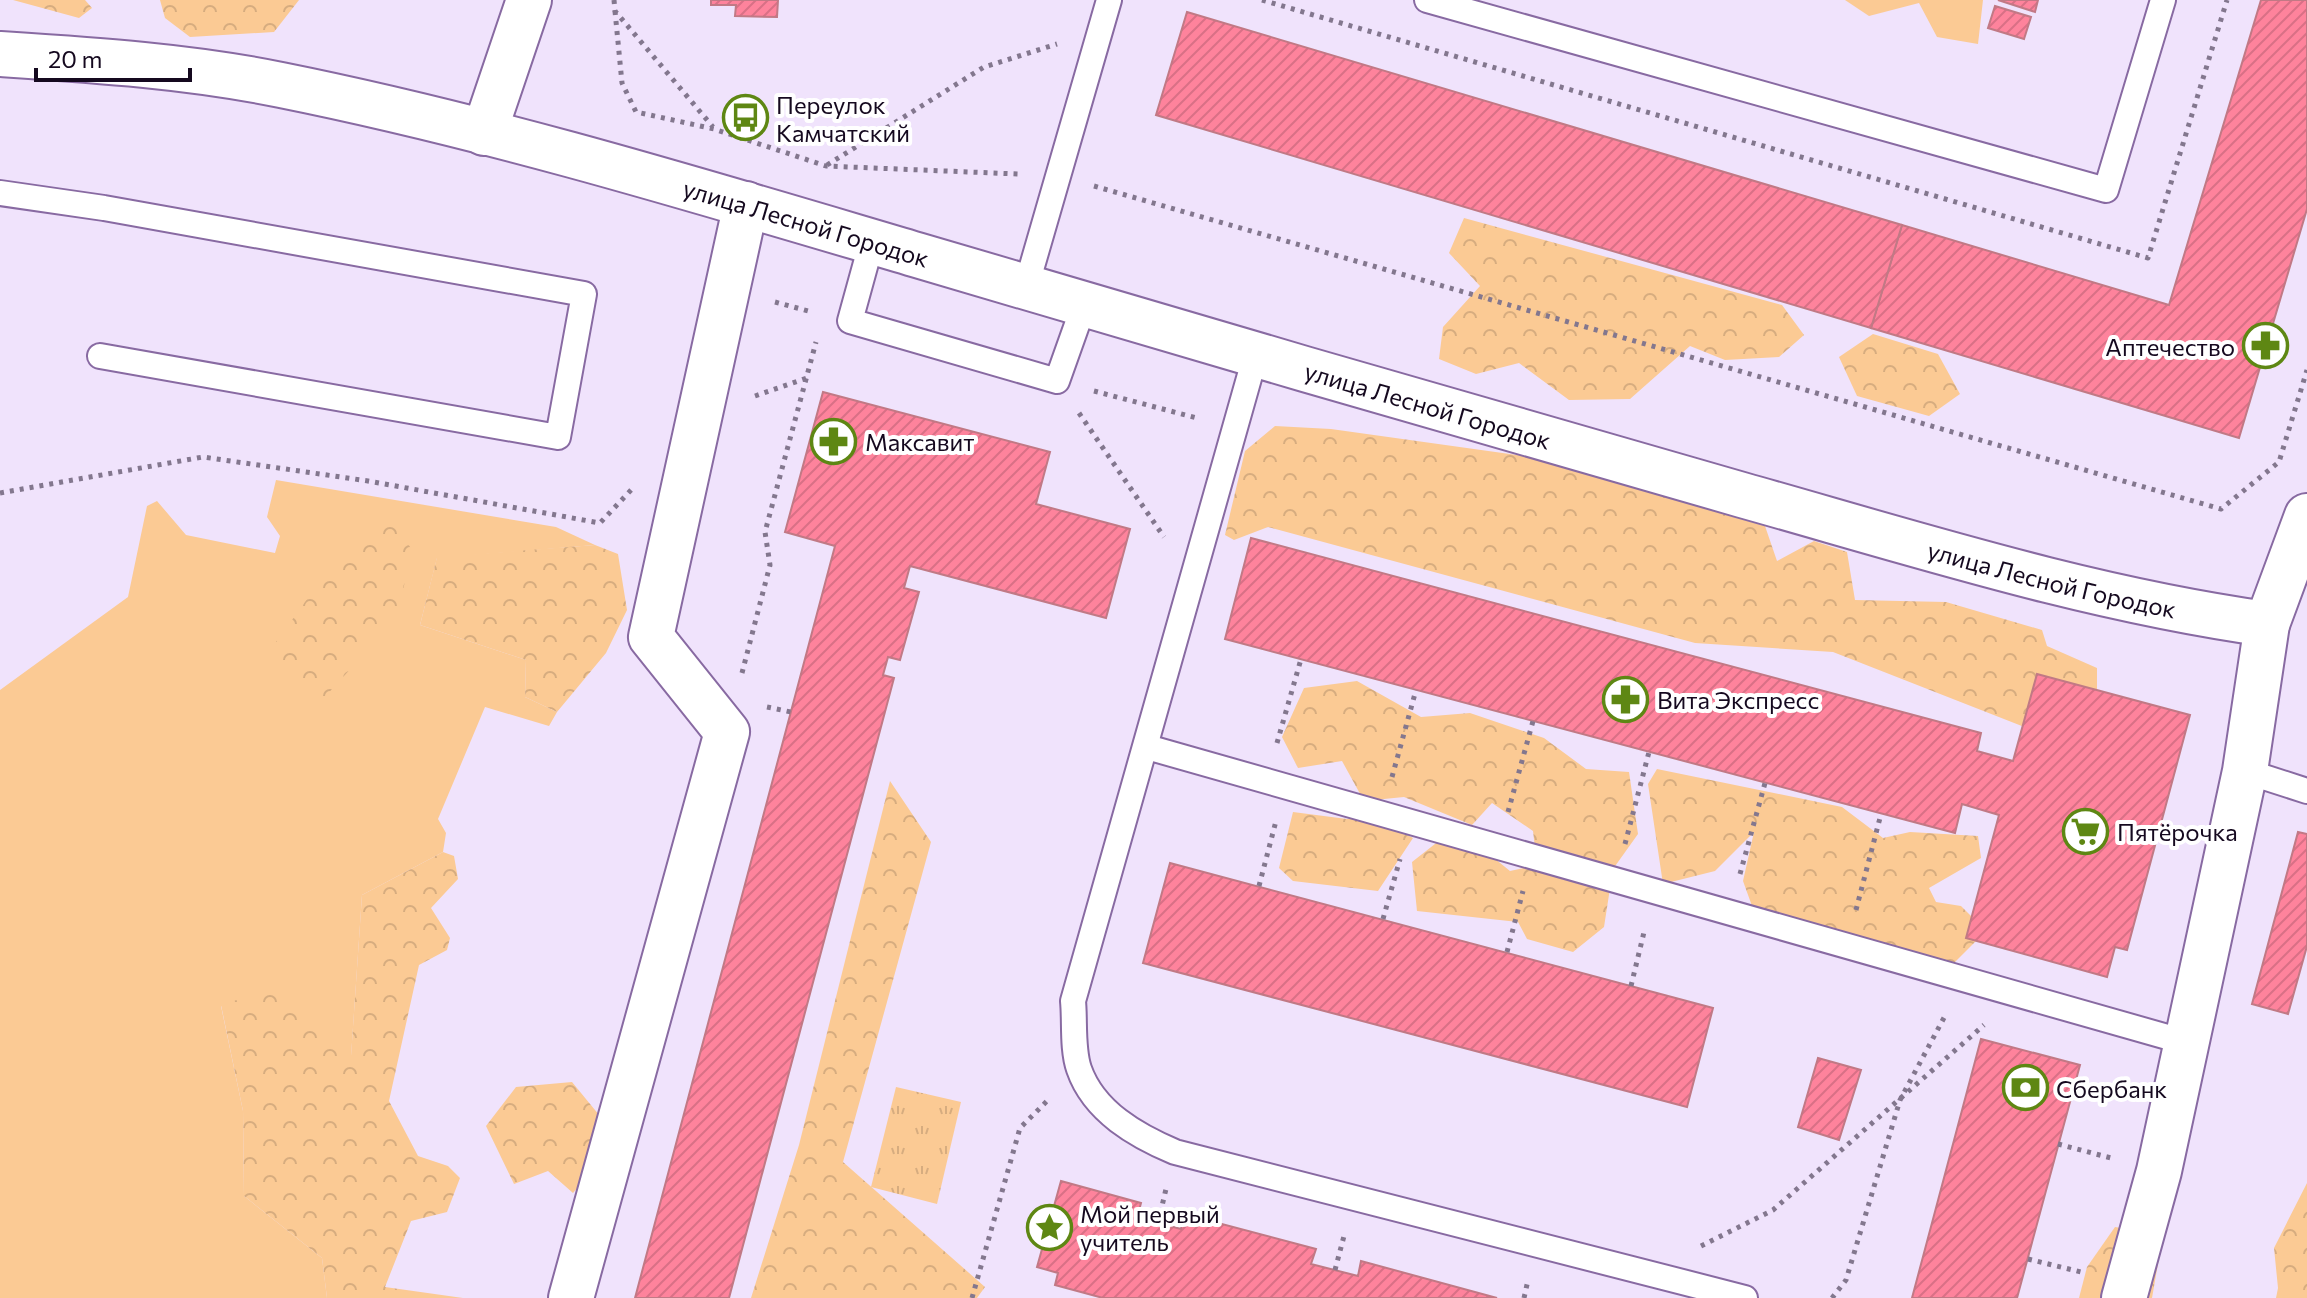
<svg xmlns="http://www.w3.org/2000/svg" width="2307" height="1298" font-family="Commissioner,sans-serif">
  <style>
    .grass { fill: #fbca94 }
    .forest { fill: url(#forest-crowns) }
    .park { fill: url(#park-tufts) }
    .building { fill: url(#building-hatch); stroke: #c17985; stroke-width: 2 }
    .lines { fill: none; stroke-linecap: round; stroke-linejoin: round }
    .service-casing { stroke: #886aa2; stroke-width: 28 }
    .minor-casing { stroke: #886aa2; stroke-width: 48 }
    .tertiary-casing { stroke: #886aa2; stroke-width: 48 }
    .path { stroke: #83778e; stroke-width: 5; stroke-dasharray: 4 6; stroke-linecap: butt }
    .service { stroke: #fff; stroke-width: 24 }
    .minor { stroke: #fff; stroke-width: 44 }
    .tertiary { stroke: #fff; stroke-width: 44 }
    .labels { text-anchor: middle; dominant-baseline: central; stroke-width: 8; stroke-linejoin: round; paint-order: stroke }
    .poi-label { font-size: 24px; fill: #15091f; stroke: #fff; text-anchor: start }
    .street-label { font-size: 24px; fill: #15091f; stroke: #fff }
  </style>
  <defs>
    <pattern id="forest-crowns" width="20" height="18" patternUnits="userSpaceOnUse" patternTransform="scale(2)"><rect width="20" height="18" fill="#fbca94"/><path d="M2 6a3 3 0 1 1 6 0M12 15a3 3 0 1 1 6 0" fill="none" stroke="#d6ac7f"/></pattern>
    <pattern id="park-tufts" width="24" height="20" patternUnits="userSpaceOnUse" patternTransform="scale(2)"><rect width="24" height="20" fill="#fbca94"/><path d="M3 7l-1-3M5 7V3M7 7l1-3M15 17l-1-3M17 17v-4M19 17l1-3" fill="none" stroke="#d6ac7f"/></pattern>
    <pattern id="building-hatch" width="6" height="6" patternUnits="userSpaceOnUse" patternTransform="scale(2)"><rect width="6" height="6" fill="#fe839c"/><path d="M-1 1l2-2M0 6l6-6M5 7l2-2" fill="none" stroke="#d97086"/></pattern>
  </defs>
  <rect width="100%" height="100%" fill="#f0e3fc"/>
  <g class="grass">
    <polygon points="1845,0 1983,0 1978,44 1937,37 1919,3 1869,16"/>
    <polygon points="276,480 556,527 595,545 437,558 420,625 526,660 525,697 557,712 549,726 485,707 438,819 446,833 443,852 362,895 351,1057 221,1006 243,1111 244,1196 322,1258 327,1298 0,1298 0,690 128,597 147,506 157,501 186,535 275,553 280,536 267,517"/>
  </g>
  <g class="forest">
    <polygon points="13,0 85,0 92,8 79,18"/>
    <polygon points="160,0 299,0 274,32 190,37 165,18"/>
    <polygon points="1464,218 1782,305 1804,335 1779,357 1725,360 1690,346 1630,399 1569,400 1519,363 1476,374 1439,359 1443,327 1480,286 1449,253"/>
    <polygon points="1873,334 1938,354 1960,394 1929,416 1857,396 1839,357"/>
    <polygon points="1275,426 1331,429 1524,456 1765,526 1777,561 1814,541 1847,552 1855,600 1946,602 2042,630 2047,646 2097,668 2097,712 2032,730 1833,652 1695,643 1268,527 1234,540 1225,535 1245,451"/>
    <polygon points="392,522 413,551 395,620 323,699 263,660 347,544"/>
    <polygon points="595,545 618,554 627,610 606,653 557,712 525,697 526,660 420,625 437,557"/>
    <polygon points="1357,681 1421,717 1470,713 1544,738 1586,769 1629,772 1638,834 1613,869 1604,927 1573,952 1527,939 1518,922 1417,911 1412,862 1440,840 1473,841 1510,871 1537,865 1533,831 1492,803 1472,825 1404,797 1364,801 1342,761 1298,768 1282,737 1304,688"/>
    <polygon points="1657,769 1842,807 1883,838 1910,832 1978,836 1981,858 1929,888 1936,902 1961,906 1986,931 1939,978 1923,979 1913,950 1884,965 1793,918 1752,906 1743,881 1754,832 1715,871 1663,884 1648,784"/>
    <polygon points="890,781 931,842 843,1162 985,1287 977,1298 751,1298 799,1145"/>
    <polygon points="1293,812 1347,819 1373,817 1413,838 1378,891 1293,881 1279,868"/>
    <polygon points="443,852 454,856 458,879 431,908 450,938 447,950 419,965 389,1101 418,1156 448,1166 460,1178 447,1212 411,1221 385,1287 463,1298 327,1298 322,1258 244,1196 243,1111 221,1005 287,984 351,1056 362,895"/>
    <polygon points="572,1082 604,1121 605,1156 573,1193 548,1171 514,1184 486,1126 516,1087"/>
    <polygon points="2307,1183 2307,1298 2276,1298 2278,1288 2274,1248"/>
    <polygon points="2115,1227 2163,1235 2152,1298 2079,1298 2087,1267"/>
  </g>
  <polygon class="park" points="896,1087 961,1102 937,1204 871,1187"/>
  <g class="building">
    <polygon points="711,0 778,0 777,17 735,16 736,5 711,5"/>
    <polygon points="1998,0 2038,0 2035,12"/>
    <polygon points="2261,0 2307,0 2307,209 2239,438 1871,328 1902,225 2169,305"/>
    <polygon points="1995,6 2031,17 2024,39 1988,28"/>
    <polygon points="1187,12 1902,225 1871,328 1156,115"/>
    <polygon points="823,392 1050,452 1036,504 1130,529 1106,618 910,566 904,588 919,592 900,660 888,657 883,675 894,678 729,1298 635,1298 835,546 785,532"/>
    <polygon points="1251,538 1981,733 1977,751 2013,761 2037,674 2190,715 2127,950 2115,947 2107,977 1966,938 1999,815 1962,804 1955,833 1225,639"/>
    <polygon points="2298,832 2307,834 2307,946 2288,1014 2252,1004"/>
    <polygon points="1170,863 1713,1008 1687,1107 1143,963"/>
    <polygon points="1981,1039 2080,1065 2017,1298 1912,1298"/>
    <polygon points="1818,1058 1861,1070 1839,1140 1798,1127"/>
    <polygon points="1061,1181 1141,1203 1137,1218 1158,1223 1181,1229 1184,1214 1316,1249 1311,1264 1358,1276 1361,1261 1497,1298 1103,1298 1055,1285 1058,1273 1037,1267"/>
  </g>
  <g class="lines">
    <defs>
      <g id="service">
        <polyline points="1427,0 2106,190 2163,0"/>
        <polyline points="0,193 104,208 584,294 558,437 100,356"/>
        <polyline points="872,241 850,321 1057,381 1084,305"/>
        <polyline points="1026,287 1109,0"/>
        <path d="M 1255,357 L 1073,1001 C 1075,1021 1072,1049 1079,1069 C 1094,1112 1137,1136 1175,1152 L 1745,1298"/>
        <polyline points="1147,747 2185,1042"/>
        <polyline points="2245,771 2307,791"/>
      </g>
      <g id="minor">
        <polyline points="484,133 529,0"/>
        <polyline points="571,1298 727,732 651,637 746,204"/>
        <polyline points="2124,1298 2159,1171 2245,771 2267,624"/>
      </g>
      <g id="tertiary">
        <path id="s1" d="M 0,54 C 93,60 189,66 281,85 C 495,128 707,193 917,255 C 1192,336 1466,417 1742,495 C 1916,544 2088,599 2267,624 L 2307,516"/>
      </g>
    </defs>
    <use href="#service" class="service-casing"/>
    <use href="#minor" class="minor-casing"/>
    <use href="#tertiary" class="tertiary-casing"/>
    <g class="path">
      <polyline points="614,0 615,11 713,127"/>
      <polyline points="1262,0 2148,258 2227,0"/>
      <polyline points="615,11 622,83 636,112 714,129 826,166 1018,174"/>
      <polyline points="827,165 984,67 1057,44"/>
      <polyline points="1094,186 2221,509 2279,462 2307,370"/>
      <polyline points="775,302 812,312"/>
      <polyline points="1094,391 1197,418"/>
      <polyline points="755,396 807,378"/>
      <polyline points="1079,413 1164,537"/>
      <polyline points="0,493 203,457 368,481 600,523 632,489"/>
      <polyline points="742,673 770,565 765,532 816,342"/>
      <polyline points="767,707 791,712"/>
      <polyline points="1277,743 1301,659"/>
      <polyline points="1392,777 1416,690"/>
      <polyline points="1508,812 1533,721"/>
      <polyline points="1625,844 1649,752"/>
      <polyline points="1740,874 1765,783"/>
      <polyline points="1259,886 1276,821"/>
      <polyline points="1856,910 1881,814"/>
      <polyline points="1383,919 1400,859"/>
      <polyline points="1507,952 1523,891"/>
      <polyline points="1631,986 1645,928"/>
      <polyline points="2058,1144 2111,1158"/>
      <polyline points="1158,1223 1166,1189"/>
      <polyline points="1701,1246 1773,1210 1984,1025"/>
      <polyline points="2028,1259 2081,1272"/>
      <polyline points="1335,1270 1344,1236"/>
      <polyline points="972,1298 1020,1128 1050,1098"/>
      <polyline points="1524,1298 1528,1280"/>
      <polyline points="1832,1298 1846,1280 1900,1100 1946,1014"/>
    </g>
    <use href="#service" class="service"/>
    <use href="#minor" class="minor"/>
    <use href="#tertiary" class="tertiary"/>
  </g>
  <defs>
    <symbol id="bus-ring" viewBox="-11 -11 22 22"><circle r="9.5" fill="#fff" stroke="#5e8713" stroke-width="1.5"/><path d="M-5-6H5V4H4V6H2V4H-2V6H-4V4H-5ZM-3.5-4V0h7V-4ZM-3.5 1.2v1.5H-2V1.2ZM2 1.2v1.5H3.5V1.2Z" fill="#5e8713"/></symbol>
    <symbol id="pharmacy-ring" viewBox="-11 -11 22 22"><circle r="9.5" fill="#fff" stroke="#5e8713" stroke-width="1.5"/><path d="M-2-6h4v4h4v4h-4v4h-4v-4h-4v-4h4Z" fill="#5e8713"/></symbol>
    <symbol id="supermarket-ring" viewBox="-11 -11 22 22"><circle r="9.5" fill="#fff" stroke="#5e8713" stroke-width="1.5"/><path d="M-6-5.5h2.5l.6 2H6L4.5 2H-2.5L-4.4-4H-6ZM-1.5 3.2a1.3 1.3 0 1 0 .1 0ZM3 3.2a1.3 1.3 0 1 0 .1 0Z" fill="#5e8713"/></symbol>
    <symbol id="bank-ring" viewBox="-11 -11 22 22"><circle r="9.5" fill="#fff" stroke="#5e8713" stroke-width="1.5"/><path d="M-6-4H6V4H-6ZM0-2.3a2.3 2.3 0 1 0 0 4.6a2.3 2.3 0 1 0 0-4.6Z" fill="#5e8713"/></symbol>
    <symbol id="sight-ring" viewBox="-11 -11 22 22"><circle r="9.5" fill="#fff" stroke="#5e8713" stroke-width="1.5"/><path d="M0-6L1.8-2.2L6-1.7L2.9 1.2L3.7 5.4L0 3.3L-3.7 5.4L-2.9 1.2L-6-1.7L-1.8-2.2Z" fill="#5e8713"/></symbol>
  </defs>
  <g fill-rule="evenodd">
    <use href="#bus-ring" x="720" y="92" width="51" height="51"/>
    <use href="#pharmacy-ring" x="2240" y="320" width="51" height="51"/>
    <use href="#pharmacy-ring" x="808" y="416" width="51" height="51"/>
    <use href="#pharmacy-ring" x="1600" y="674" width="51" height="51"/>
    <use href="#supermarket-ring" x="2060" y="806" width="51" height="51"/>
    <use href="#bank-ring" x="2000" y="1062" width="51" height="51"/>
    <use href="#sight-ring" x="1024" y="1202" width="51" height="51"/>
  </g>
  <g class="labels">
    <g class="poi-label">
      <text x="776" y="104">Переулок<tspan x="776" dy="28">Камчатский</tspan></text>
      <text x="2235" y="346" text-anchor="end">Аптечество</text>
      <text x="865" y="441">Максавит</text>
      <text x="1657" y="699">Вита Экспресс</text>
      <text x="2117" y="831">Пятёрочка</text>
      <text x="2056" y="1088">Сбербанк</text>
      <text x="1080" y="1213">Мой первый<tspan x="1080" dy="28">учитель</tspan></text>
    </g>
    <g class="street-label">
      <text stroke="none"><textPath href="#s1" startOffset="826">улица Лесной Городок</textPath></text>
      <text stroke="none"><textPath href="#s1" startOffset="1474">улица Лесной Городок</textPath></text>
      <text stroke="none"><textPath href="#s1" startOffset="2122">улица Лесной Городок</textPath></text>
    </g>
  </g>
  <path d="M36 68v12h154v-12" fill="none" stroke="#15091f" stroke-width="4"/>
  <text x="48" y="68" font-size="24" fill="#15091f" stroke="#ffffff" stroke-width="6" paint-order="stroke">20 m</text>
</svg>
